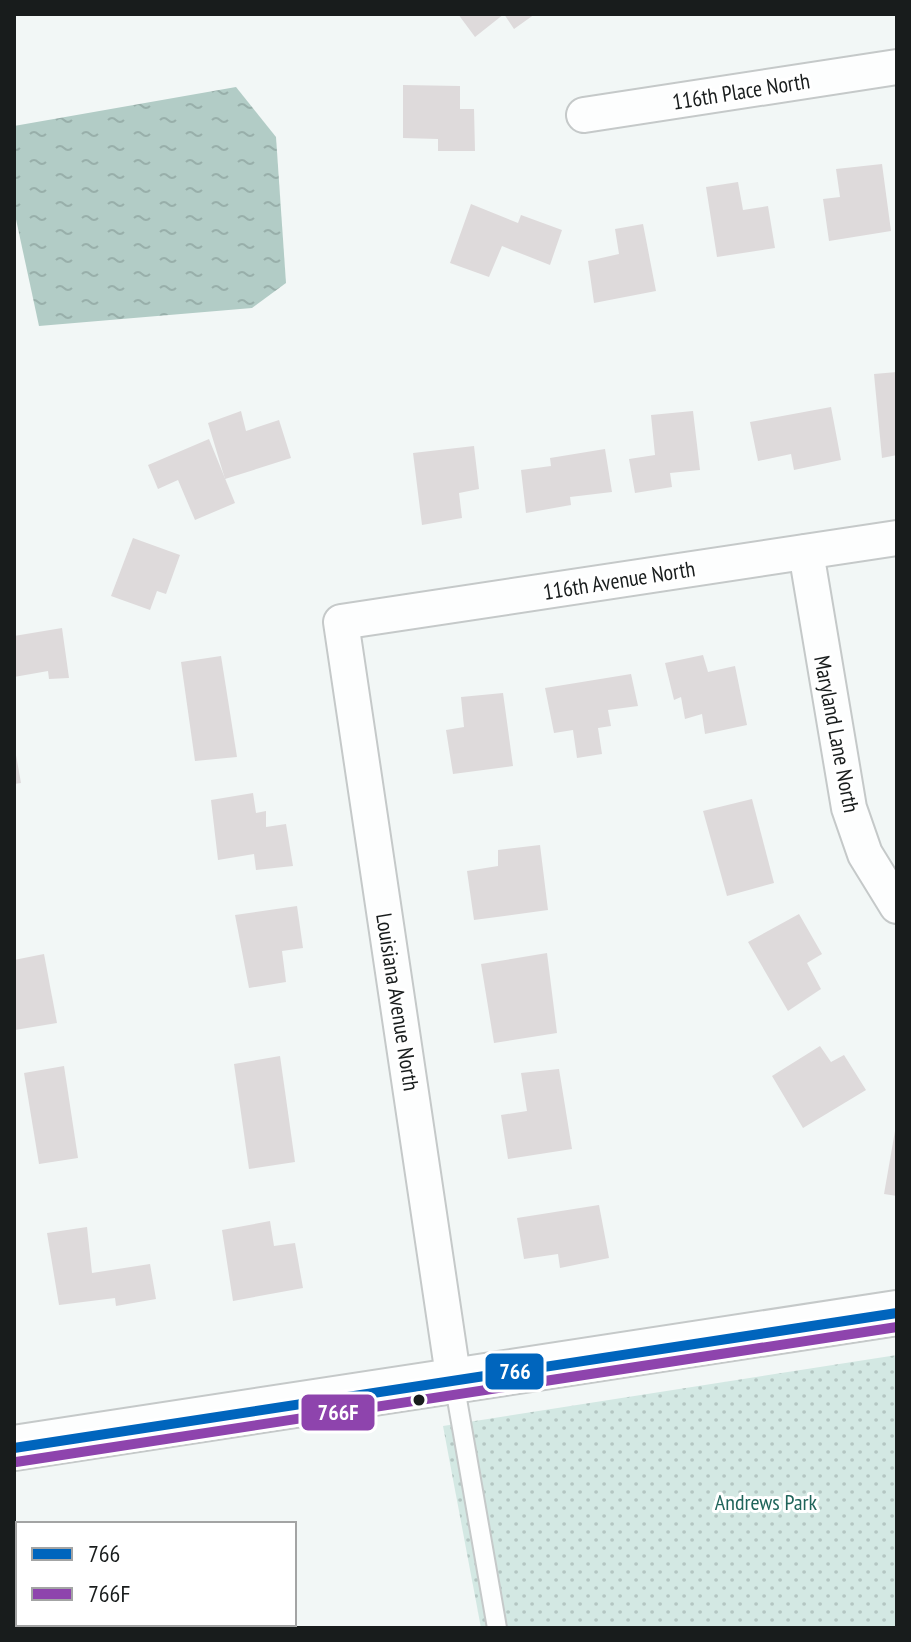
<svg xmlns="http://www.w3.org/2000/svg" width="911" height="1642" font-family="'PT Sans Narrow',sans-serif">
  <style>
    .park { fill: url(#park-dots) }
    .water { fill: url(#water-ripples) }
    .building { fill: #dedadb }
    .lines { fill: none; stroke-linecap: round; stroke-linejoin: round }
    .lane-casing { stroke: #c5c9c9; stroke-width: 22 }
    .street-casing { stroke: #c5c9c9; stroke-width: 38 }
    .secondary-casing { stroke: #c5c9c9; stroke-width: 48 }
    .lane { stroke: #fdfefe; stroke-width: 18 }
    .street { stroke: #fdfefe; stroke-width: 34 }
    .secondary { stroke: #fdfefe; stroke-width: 44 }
    .bus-1-casing { stroke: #fff; stroke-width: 16 }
    .bus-2-casing { stroke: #fff; stroke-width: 16 }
    .bus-1 { stroke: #0065bd; stroke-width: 10 }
    .bus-2 { stroke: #8e44ad; stroke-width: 10 }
    .bus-dot { fill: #181c1c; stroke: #fff; stroke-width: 3 }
    .labels { text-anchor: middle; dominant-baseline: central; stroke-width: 6; stroke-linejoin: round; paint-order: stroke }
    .street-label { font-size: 22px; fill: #181c1c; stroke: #fff }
    .park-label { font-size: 22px; fill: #1f645a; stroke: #fff }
    .line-badge { stroke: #fff; stroke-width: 3 }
    .badge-label { font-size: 22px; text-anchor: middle; font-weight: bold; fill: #fff }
  </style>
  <defs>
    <pattern id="park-dots" width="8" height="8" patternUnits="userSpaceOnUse" patternTransform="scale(2)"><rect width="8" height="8" fill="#d3e8e3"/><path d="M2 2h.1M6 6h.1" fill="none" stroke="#b4c6c2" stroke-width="1.8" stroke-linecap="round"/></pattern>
    <pattern id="water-ripples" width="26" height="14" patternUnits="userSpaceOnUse" patternTransform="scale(2)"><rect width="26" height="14" fill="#b2ccc6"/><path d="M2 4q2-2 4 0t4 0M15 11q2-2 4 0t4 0" fill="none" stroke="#98afaa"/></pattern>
  </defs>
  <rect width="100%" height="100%" fill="#f2f7f6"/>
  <polygon class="park" points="897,1355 897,1628 481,1628 443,1426"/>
  <polygon class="water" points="236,87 276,137 286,283 252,308 39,326 14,210 14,126"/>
  <g class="building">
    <polygon points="458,14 535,14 514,29 504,14 475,37"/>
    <polygon points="403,85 460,86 460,109 474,109 475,151 438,151 438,139 403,138"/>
    <polygon points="882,164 891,231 829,241 823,199 840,197 836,169"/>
    <polygon points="738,182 743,210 768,206 775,248 717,257 706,187"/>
    <polygon points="471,204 518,223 521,215 562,230 550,265 502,246 489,277 450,263"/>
    <polygon points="643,224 656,291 594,303 588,261 619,254 615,229"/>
    <polygon points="897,372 897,455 882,458 874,374"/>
    <polygon points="831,407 841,460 794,470 791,454 758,461 750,422"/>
    <polygon points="241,411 246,431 279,420 291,458 225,479 208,423"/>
    <polygon points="693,411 700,470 670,473 672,487 635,493 629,459 655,455 651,415"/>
    <polygon points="209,439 235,503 195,520 178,480 158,489 148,465"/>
    <polygon points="474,446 479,489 459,493 462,518 422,525 413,453"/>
    <polygon points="605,449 612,492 570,497 571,505 526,513 521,470 551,466 550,458"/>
    <polygon points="133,538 180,555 166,594 157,591 150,610 111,596"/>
    <polygon points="62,628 69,678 49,679 48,671 14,677 14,636"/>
    <polygon points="703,655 708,672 735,666 747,725 705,734 702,714 685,719 681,697 674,700 665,663"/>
    <polygon points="221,656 237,757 195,761 181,662"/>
    <polygon points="631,674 638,706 608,710 611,726 598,728 602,754 577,758 573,730 554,733 545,688"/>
    <polygon points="503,693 513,766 453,774 446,730 464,727 461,697"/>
    <polygon points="14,744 21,783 14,784"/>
    <polygon points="253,793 256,813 266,811 266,827 286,824 293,866 256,870 254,854 218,860 211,800"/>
    <polygon points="752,799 774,883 727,896 703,811"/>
    <polygon points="540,845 548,910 474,920 467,871 498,866 498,850"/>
    <polygon points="297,906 303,948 282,951 286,982 249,988 235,915"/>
    <polygon points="799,914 822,954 807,963 821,989 788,1011 748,942"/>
    <polygon points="547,953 557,1033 494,1043 481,964"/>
    <polygon points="44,954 57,1023 15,1030 14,960"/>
    <polygon points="820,1046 831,1062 844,1055 866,1090 803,1128 772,1076"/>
    <polygon points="280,1056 295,1162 249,1169 234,1064"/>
    <polygon points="64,1066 78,1158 39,1164 24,1073"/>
    <polygon points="559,1069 572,1149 508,1159 501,1115 527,1111 521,1073"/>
    <polygon points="895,1131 897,1131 897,1196 884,1194"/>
    <polygon points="599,1205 609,1258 560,1268 558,1254 524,1259 517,1218"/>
    <polygon points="270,1221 274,1246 295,1243 303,1288 233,1301 222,1230"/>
    <polygon points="87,1227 92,1273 150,1264 156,1299 116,1306 115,1298 59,1305 47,1233"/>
  </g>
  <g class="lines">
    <defs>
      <polyline id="lane" points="454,1382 497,1628"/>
      <g id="street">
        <polyline points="584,115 897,67"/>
        <polyline points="806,552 849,808 865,854 897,906"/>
        <polyline points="454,1382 341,622 897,538"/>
        <polyline points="14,1619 19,1628"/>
      </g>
      <polyline id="secondary" points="14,1448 897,1313"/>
    </defs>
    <use href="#lane" class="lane-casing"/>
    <use href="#street" class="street-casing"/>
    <use href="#secondary" class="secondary-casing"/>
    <use href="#lane" class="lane"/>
    <use href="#street" class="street"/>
    <use href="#secondary" class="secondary"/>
    <defs>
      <polyline id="bus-1" points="14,1448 897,1313"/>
      <polyline id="bus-2" points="16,1462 897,1327"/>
    </defs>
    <use href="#bus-1" class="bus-1-casing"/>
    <use href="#bus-2" class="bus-2-casing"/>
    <use href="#bus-1" class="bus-1"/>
    <use href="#bus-2" class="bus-2"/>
  </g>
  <circle class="bus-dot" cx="419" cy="1400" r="7"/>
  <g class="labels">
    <g class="street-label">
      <text transform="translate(741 91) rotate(-9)">116th Place North</text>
      <text transform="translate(619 580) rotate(-9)">116th Avenue North</text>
      <text transform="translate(837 734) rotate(79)">Maryland Lane North</text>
      <text transform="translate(398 1002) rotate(81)">Louisiana Avenue North</text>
    </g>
    <g class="park-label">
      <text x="766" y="1502">Andrews Park</text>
    </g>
  </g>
  <g class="line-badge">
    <rect x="484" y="1352" width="61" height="39" rx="8" fill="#0065bd"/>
    <rect x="300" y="1393" width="76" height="39" rx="8" fill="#8e44ad"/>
  </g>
  <g class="badge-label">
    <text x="515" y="1379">766</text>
    <text x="338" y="1420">766F</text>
  </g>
  <rect width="911" height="1642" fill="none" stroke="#181c1c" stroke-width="32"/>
  <rect x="16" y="1522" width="280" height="104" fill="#ffffff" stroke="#a3a4a4" stroke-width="2"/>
  <rect x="32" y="1548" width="40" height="12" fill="#0065bd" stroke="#a3a4a4" stroke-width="2"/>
  <text x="88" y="1562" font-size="24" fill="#181c1c">766</text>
  <rect x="32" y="1588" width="40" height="12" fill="#8e44ad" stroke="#a3a4a4" stroke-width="2"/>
  <text x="88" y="1602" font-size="24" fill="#181c1c">766F</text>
</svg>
